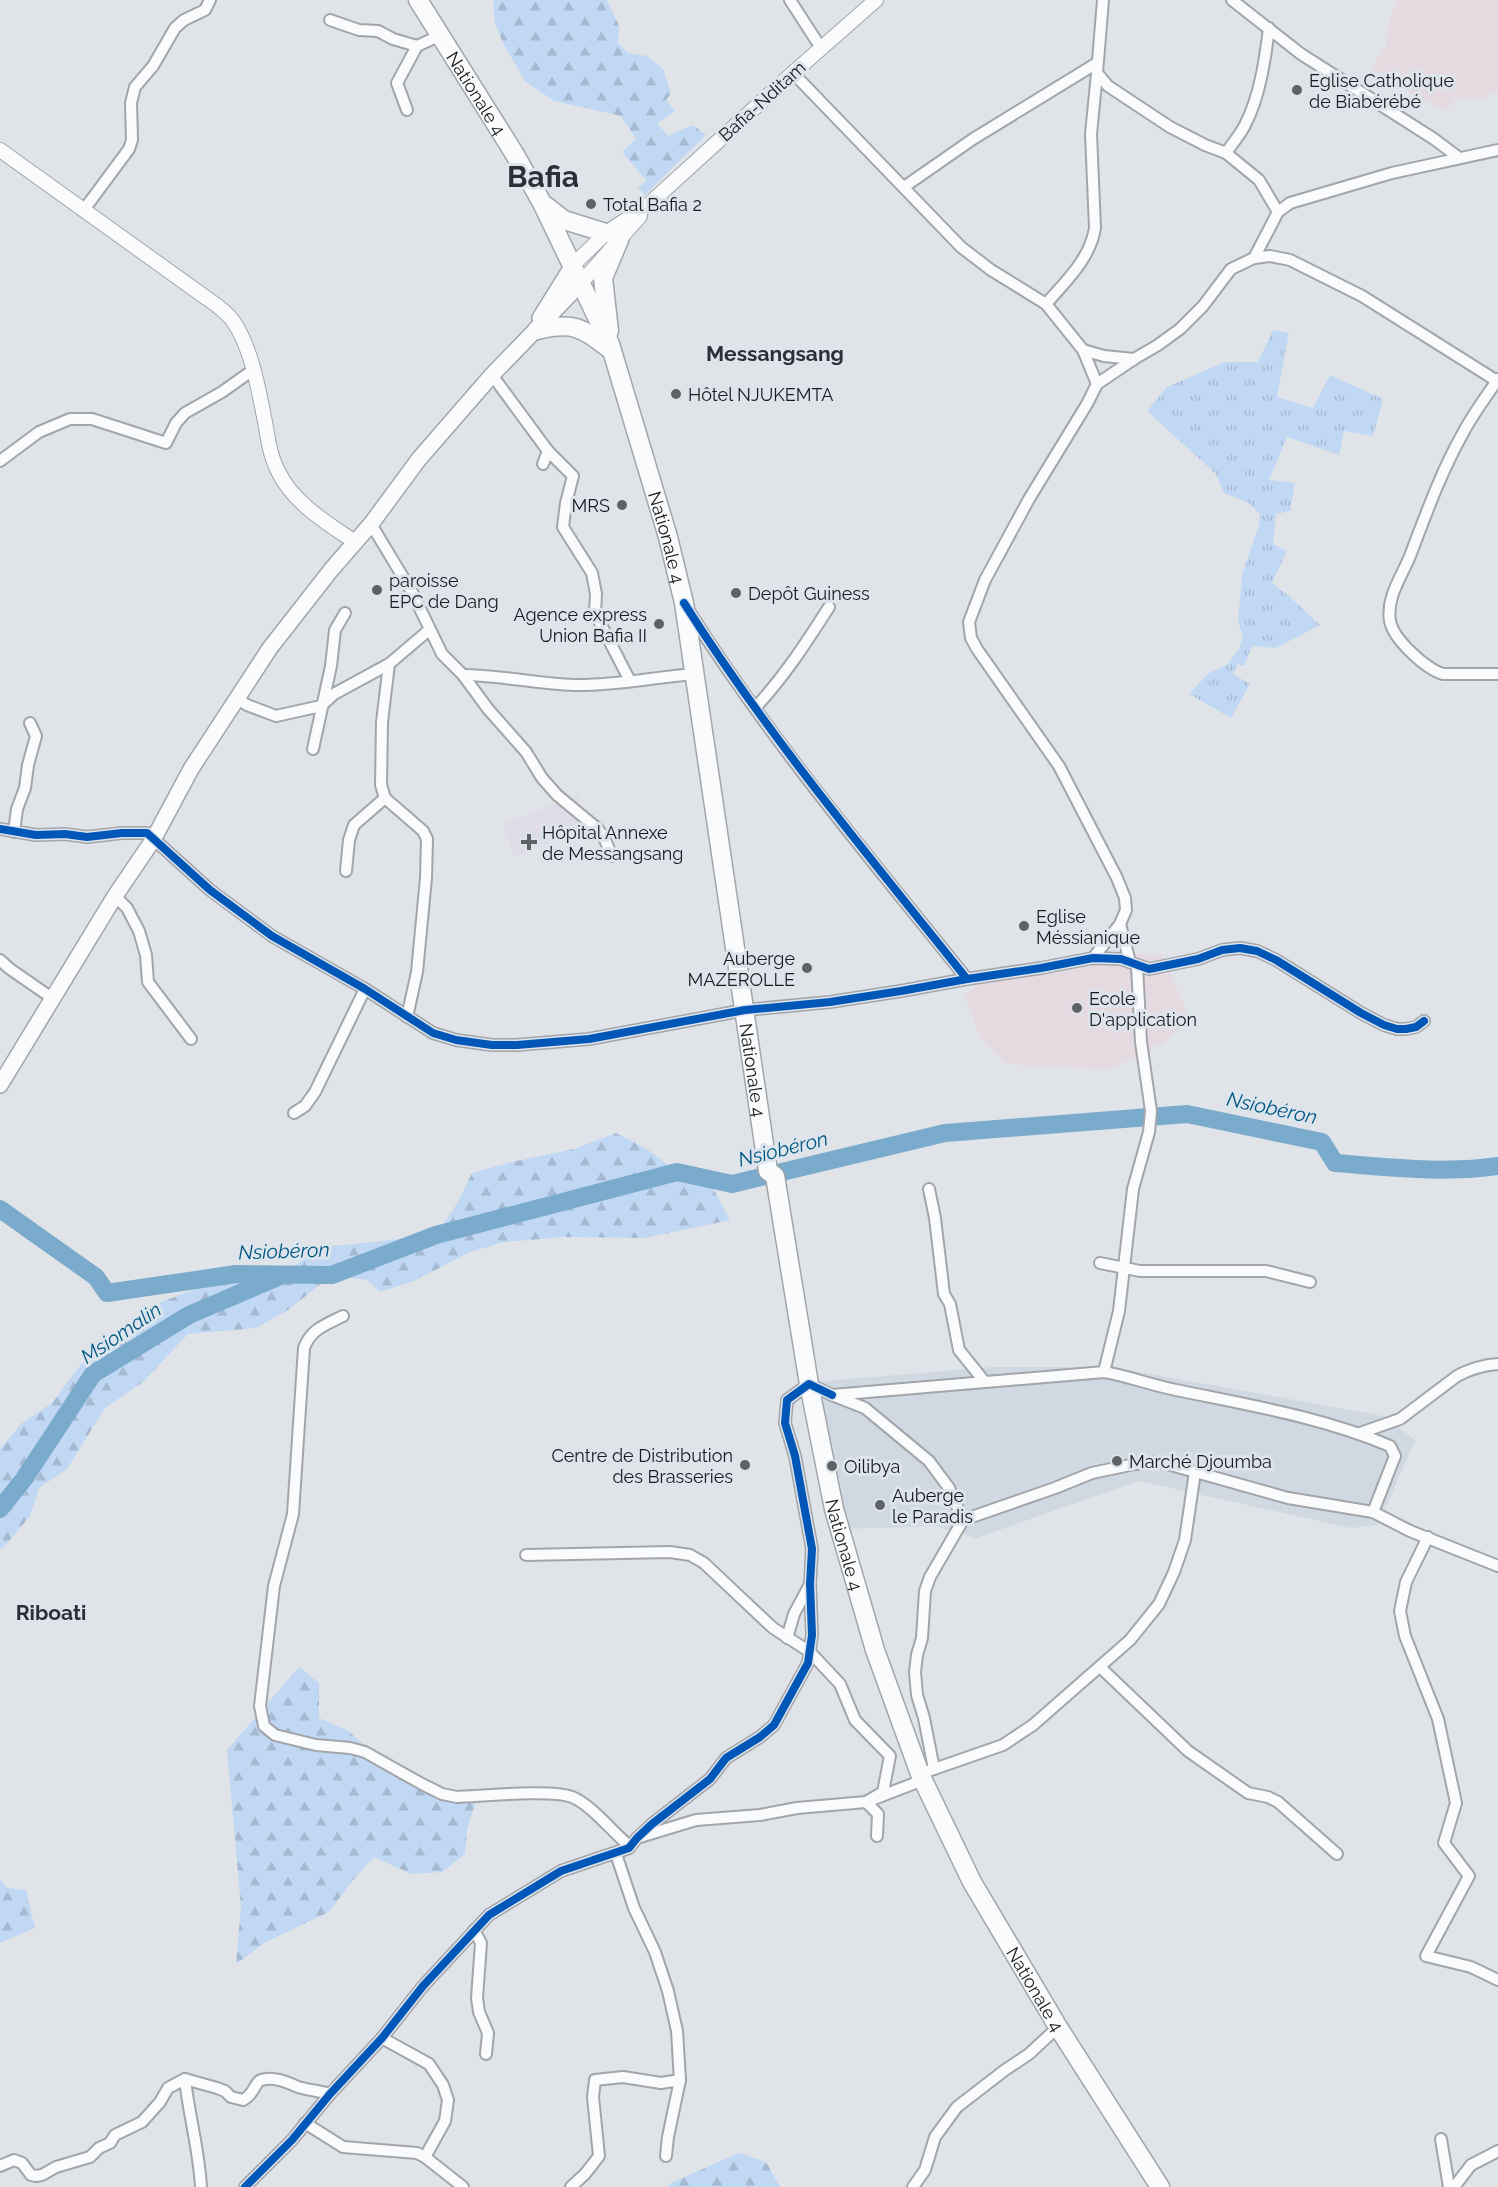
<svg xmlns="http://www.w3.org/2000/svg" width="1498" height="2187" font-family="Raleway,sans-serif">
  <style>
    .built { fill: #d0d8e2 }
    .education { fill: #e6dae1 }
    .medical { fill: #dfdbe8 }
    .grass { fill: url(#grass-tufts) }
    .forest { fill: url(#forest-firs) }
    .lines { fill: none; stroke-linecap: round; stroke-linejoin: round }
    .river { stroke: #7aabcc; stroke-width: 18 }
    .street-casing { stroke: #a2a5a9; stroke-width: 14 }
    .secondary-casing { stroke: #a2a5a9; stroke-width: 16 }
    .primary-casing { stroke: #a2a5a9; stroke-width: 18 }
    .highway-casing { stroke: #a2a5a9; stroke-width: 21 }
    .street { stroke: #fafbfc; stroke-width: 10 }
    .secondary { stroke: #fafbfc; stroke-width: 14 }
    .primary { stroke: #fafbfc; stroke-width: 15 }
    .highway { stroke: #fafbfc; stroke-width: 18 }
    .cycleway-casing { stroke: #dde4ec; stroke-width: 11 }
    .cycleway { stroke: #0057b8; stroke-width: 8 }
    .poi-dot { fill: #5f6265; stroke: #dde4ec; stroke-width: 2 }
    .labels { text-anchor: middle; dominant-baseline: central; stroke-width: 6; stroke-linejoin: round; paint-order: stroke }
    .poi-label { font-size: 18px; fill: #191c1e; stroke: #dde4ec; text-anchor: start }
    .street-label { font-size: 18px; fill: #191c1e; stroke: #dde4ec }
    .water-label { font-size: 20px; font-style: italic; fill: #005884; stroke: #dde4ec }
    .quarter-label { font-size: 21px; font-weight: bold; fill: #2b3036; stroke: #dde4ec }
    .town-label { font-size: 30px; font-weight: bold; fill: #2b3036; stroke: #dde4ec }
  </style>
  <defs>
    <pattern id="grass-tufts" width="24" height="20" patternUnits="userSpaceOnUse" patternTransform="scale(1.5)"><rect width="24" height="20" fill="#c1d8f4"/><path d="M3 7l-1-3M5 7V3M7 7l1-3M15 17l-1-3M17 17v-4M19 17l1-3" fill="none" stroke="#a5b9d1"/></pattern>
    <pattern id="forest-firs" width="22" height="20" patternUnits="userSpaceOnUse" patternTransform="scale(1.5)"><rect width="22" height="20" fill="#c1d8f4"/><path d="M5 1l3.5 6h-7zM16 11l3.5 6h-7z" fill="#a5b9d1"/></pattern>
  </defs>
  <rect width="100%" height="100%" fill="#e0e4e8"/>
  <polygon class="built" points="993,1367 1112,1367 1383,1416 1415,1440 1378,1525 1351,1528 1139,1481 976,1538 935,1526 843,1529 813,1382"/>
  <g class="education">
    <polygon points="1397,0 1498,0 1498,91 1484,98 1456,99 1446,110 1419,99 1372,67 1386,44 1389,21"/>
    <polygon points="1117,954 1163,954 1190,1021 1161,1044 1110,1070 1005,1064 982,1041 964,995 982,981"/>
  </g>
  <polygon class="medical" points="578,795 586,826 514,857 503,824"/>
  <polygon class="grass" points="1273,330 1289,333 1277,397 1313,408 1330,375 1383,399 1373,436 1344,431 1339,455 1287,437 1269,480 1295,483 1290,511 1276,514 1273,544 1287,551 1272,583 1289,596 1320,625 1276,648 1252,646 1244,666 1237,664 1233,674 1250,684 1231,718 1189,694 1209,673 1227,665 1239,649 1243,636 1238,622 1242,575 1259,525 1260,514 1249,503 1224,493 1216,474 1147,411 1167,387 1225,362 1258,362"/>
  <g class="forest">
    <polygon points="493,0 607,0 619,26 618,43 628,53 647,56 663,69 671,94 666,100 675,111 657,123 668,136 693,125 706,135 645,195 638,188 647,181 622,152 636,139 621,116 554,101 525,81 503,43 495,23"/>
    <polygon points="616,1133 647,1149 677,1172 702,1168 730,1220 645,1238 564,1237 504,1242 470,1252 414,1281 380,1292 367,1280 332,1275 288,1310 256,1328 188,1334 143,1382 105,1408 67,1469 39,1488 30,1516 3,1548 0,1548 0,1449 22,1423 51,1404 88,1355 153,1305 236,1274 287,1273 317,1246 346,1245 436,1235 458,1202 472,1173 512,1162 574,1149"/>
    <polygon points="299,1667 319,1683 319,1718 347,1730 393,1770 451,1790 479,1791 467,1830 465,1854 442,1872 411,1874 374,1857 352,1881 329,1912 264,1943 236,1964 241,1907 227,1750"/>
    <polygon points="0,1880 7,1888 26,1890 35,1928 0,1943"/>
    <polygon points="739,2153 766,2162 780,2187 668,2187 671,2183"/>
  </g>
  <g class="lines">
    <g class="river">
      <path d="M 0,1209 L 96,1277 L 107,1293 L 236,1274 L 332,1275 L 436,1235 L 677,1172 L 732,1184 L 945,1133 L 1187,1114 L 1322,1142 L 1335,1163 C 1388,1167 1446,1174 1498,1166"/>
      <polyline points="0,1509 24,1479 93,1374 189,1315 278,1277"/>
    </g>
    <defs>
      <g id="street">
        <polyline points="790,0 821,48"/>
        <polyline points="1103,0 1097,73 1108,86 1170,127 1205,145 1226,153 1259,180 1278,212"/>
        <polyline points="1232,0 1301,54 1434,139 1458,157"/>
        <polyline points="330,20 359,30 378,31 393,39 417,46"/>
        <polyline points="793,73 961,247 991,270 1046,304 1083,350 1104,356 1134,359 1158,345 1180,329 1203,306 1231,269 1254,258 1270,256 1290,260 1362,296 1497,381"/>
        <polyline points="407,110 397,83 417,46 441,35"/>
        <path d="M 1226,153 C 1232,144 1240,135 1245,125 C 1260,96 1265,60 1269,28"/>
        <polyline points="904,187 973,139 1097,63"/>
        <polyline points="83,211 129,149 132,140 131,103 135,87 153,66 175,28 184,20 205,10 210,0"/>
        <polyline points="1254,258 1278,212 1290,203 1392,173 1498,150"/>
        <path d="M 1046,304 C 1066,281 1090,259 1095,228 L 1091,134 L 1097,73"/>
        <polyline points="1083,350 1097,384"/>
        <polyline points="492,375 548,451 543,464"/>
        <path d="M 1498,379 C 1486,397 1473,414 1463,433 C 1441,472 1426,514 1410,556 C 1402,576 1386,597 1390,621 C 1393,639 1426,669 1443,674 L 1498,674"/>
        <polyline points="548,451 573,476 566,503 563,527 592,573 596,594 595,613 630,681"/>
        <polyline points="0,461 39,432 70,419 92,419 166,443 176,423 185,413 222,392 253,370"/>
        <polyline points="371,524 412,592 442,654 463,675 488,709 526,752 542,778 557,795 598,829 605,840 612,856"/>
        <path d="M 689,611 C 771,741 871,859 967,979 L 1041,968 L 1093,958 L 1121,959 L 1149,969 L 1198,959 L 1222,950 L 1240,948 L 1257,951 L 1276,960 L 1361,1013 L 1384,1025 L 1397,1029 L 1406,1029 L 1416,1027 L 1424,1021"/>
        <polyline points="389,664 382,722 381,785 385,798 423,831 427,839 426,878 417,972 407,1017"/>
        <path d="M 463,675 C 500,675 537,684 574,685 C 614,686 655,677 695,674"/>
        <polyline points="238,699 247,705 276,716 321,706 334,694 389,664 429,630"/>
        <path d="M 755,708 C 784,677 806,643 829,607"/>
        <polyline points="313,749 331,666 335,630 345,613"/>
        <polyline points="0,829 36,835 65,834 87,837 122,833 147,833 210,890 272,936 365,989 433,1033 456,1040 492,1045 517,1045 589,1039 745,1010 830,1002 901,991 967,979"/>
        <polyline points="14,832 17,809 25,788 28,765 36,736 30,723"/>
        <polyline points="346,871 349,840 354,825 385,798"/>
        <polyline points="115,896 127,908 139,931 146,955 148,982 191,1039"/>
        <polyline points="1120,924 1130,962"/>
        <polyline points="1093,958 1120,924 1126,910 1125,898 1117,878 1059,766 977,649 971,638 969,622 985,580 1029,499 1087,404 1097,384 1134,359"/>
        <polyline points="0,960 10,969 52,998"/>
        <polyline points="294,1113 305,1106 315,1092 365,989"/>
        <polyline points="929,1189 935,1218 944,1294 950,1304 959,1350 984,1381"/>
        <polyline points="1100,1263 1140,1271 1266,1271 1310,1282"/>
        <path d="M 343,1316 C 325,1325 311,1329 304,1348 L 293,1514 L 274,1586 L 260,1706 L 264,1726 L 275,1735 L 316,1745 L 350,1748 L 365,1752 L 422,1784 L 442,1794 L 457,1797 C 483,1796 551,1789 572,1797 C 590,1804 610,1829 625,1842 L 629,1848"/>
        <polyline points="1104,1372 1119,1311 1133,1189 1149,1132 1151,1111 1141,1042 1137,966"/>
        <path d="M 1360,1433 L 1400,1419 L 1457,1376 C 1470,1369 1483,1365 1498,1364"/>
        <path d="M 963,1520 L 949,1488 L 929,1461 L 865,1408 L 832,1395 L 1104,1372 C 1128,1376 1151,1385 1176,1390 C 1248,1405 1322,1417 1390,1446 L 1395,1456 L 1373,1512"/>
        <polyline points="1428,1537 1406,1582 1400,1611 1405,1636 1438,1719 1456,1803 1444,1843 1469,1876 1426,1956 1471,1967 1498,1980"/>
        <polyline points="526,1555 670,1552 690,1555 704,1563 773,1628 810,1652 840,1684 855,1720 890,1756 883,1792 866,1802 878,1814 877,1836"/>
        <polyline points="787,1638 794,1614 810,1584"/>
        <polyline points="1100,1667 1188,1751 1248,1793 1268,1797 1278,1802 1337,1854"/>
        <polyline points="934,1769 1003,1745 1033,1725 1130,1640 1159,1604 1174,1572 1185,1540 1195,1472"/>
        <polyline points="920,1774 934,1769 924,1718 917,1695 915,1672 917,1655 922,1638 925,1591 930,1577 963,1520 1055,1488 1092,1473 1135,1464 1160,1462 1288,1498 1373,1512 1410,1531 1498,1566"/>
        <polyline points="640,1837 696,1820 760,1815 797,1808 866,1802 923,1780"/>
        <polyline points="474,1930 481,1943 477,1998 479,2012 488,2033 486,2054"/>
        <polyline points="382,2038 429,2064 443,2085 448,2100 445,2121 425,2157"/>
        <path d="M 185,2079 C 189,2116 199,2150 201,2187"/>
        <polyline points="305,2123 343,2147 417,2153 425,2157 463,2187"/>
        <polyline points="1441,2139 1449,2187"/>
        <polyline points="666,2156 668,2137 680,2080"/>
        <path d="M 0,2166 L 14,2160 L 22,2163 L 31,2175 L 36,2176 L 42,2175 L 56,2167 L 90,2157 L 99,2148 L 110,2143 L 115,2135 L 142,2122 L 160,2102 L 168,2088 L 185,2079 L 217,2088 L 225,2091 L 231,2097 L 243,2100 C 255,2094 254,2083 261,2080 C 273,2076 287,2082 298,2087 C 308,2090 320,2091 330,2094"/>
        <polyline points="245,2187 292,2140 330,2094 382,2038 423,1986 489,1915 561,1871 629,1848 637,1838 652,1824 710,1779 726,1758 760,1737 774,1725 808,1663 812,1635 810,1584 812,1549 795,1456 785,1423 787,1400 809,1384 832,1395"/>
        <polyline points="571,2187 585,2174 599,2156 593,2097 595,2080 623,2077 661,2083 680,2080 677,2031 668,1991 655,1952 634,1908 616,1854"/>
        <polyline points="913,2187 925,2170 935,2137 957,2107 1005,2070 1029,2054 1058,2027"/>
        <polyline points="1454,2187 1471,2165 1498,2151"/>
      </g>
      <g id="secondary">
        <path d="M 0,150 L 205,297 C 215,304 226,311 233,321 C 251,346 259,391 265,422 C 268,439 270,456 278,471 C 293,503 327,523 355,542"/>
        <polyline points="573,265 606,233 648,205 793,73 876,0"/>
        <polyline points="581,283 640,216"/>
      </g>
      <g id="primary">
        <polyline points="540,318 573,265"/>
        <polyline points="0,1085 115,896 153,840 191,769 270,648 331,570 371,524 419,459 492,375 581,283"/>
      </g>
      <g id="highway">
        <path id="s1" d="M 418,0 L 514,153 L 542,203 L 610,344 L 668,537 L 684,603 L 768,1171 L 775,1176 L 809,1384 L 834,1509 L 875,1650 L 920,1774 L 972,1882 L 1058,2027 L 1160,2187"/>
        <polyline points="546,206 564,220 606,233"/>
        <path d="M 537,330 C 574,321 582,328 611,350"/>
        <polyline points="609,331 603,278 619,240"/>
      </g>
    </defs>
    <use href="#street" class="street-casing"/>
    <use href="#secondary" class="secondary-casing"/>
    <use href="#primary" class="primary-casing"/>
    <use href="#highway" class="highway-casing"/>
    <use href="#street" class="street"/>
    <use href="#secondary" class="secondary"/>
    <use href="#primary" class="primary"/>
    <use href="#highway" class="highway"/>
    <defs>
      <g id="cycleway">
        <path d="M 684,603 C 768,736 869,856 967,979 L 1041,968 L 1093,958 L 1121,959 L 1149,969 L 1198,959 L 1222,950 L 1240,948 L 1257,951 L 1276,960 L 1361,1013 L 1384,1025 L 1397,1029 L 1406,1029 L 1416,1027 L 1424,1021"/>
        <polyline points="0,829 36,835 65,834 87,837 122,833 147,833 210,890 272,936 365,989 433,1033 456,1040 492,1045 517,1045 589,1039 745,1010 830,1002 901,991 967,979"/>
        <polyline points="245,2187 292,2140 330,2094 382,2038 423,1986 489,1915 561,1871 629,1848 637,1838 652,1824 710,1779 726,1758 760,1737 774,1725 808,1663 812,1635 810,1584 812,1549 795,1456 785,1423 787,1400 809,1384 832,1395"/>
      </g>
    </defs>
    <use href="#cycleway" class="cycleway-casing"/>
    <use href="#cycleway" class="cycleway"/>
  </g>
  <g class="poi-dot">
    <circle cx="1297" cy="90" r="6"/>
    <circle cx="591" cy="204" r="6"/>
    <circle cx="676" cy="394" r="6"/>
    <circle cx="622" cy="505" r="6"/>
    <circle cx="377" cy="590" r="6"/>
    <circle cx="736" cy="593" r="6"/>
    <circle cx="659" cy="624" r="6"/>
    <path d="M526 833h6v6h6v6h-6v6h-6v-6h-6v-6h6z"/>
    <circle cx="1024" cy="926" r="6"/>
    <circle cx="807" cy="968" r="6"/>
    <circle cx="1077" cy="1008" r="6"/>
    <circle cx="1117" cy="1461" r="6"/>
    <circle cx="745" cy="1465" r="6"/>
    <circle cx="832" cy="1466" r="6"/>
    <circle cx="880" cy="1505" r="6"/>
  </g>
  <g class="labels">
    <g class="poi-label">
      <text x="1309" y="80">Eglise Catholique<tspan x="1309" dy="21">de Biabérébé</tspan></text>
      <text x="603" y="204">Total Bafia 2</text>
      <text x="688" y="394">Hôtel NJUKEMTA</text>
      <text x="610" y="505" text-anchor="end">MRS</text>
      <text x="389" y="580">paroisse<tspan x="389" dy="21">EPC de Dang</tspan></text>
      <text x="748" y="593">Depôt Guiness</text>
      <text x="647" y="614" text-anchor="end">Agence express<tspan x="647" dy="21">Union Bafia II</tspan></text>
      <text x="542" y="832">Hôpital Annexe<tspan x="542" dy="21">de Messangsang</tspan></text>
      <text x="1036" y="916">Eglise<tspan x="1036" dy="21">Méssianique</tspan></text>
      <text x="795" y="958" text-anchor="end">Auberge<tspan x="795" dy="21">MAZEROLLE</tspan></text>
      <text x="1089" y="998">Ecole<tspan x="1089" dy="21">D'application</tspan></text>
      <text x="733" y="1455" text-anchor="end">Centre de Distribution<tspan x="733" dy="21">des Brasseries</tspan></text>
      <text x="1129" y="1461">Marché Djoumba</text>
      <text x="844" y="1466">Oilibya</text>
      <text x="892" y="1495">Auberge<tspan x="892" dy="21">le Paradis</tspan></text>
    </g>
    <g class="street-label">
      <text stroke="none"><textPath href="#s1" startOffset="110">Nationale 4</textPath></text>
      <text transform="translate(762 101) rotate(-42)">Bafia-Nditam</text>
      <text stroke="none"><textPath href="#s1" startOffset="596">Nationale 4</textPath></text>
      <text stroke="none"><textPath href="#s1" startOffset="1136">Nationale 4</textPath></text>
      <text stroke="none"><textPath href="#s1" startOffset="1622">Nationale 4</textPath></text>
      <text stroke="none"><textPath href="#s1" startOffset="2108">Nationale 4</textPath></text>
    </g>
    <g class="water-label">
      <text transform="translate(1272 1108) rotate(12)">Nsiobéron</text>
      <text transform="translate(783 1149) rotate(-14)">Nsiobéron</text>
      <text transform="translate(284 1251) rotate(-2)">Nsiobéron</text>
      <text transform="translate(121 1333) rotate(-34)">Msiomalin</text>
    </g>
    <g class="quarter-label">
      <text x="775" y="353">Messangsang</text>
      <text x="51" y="1612">Riboati</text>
    </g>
    <g class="town-label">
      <text x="543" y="176">Bafia</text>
    </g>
  </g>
</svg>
